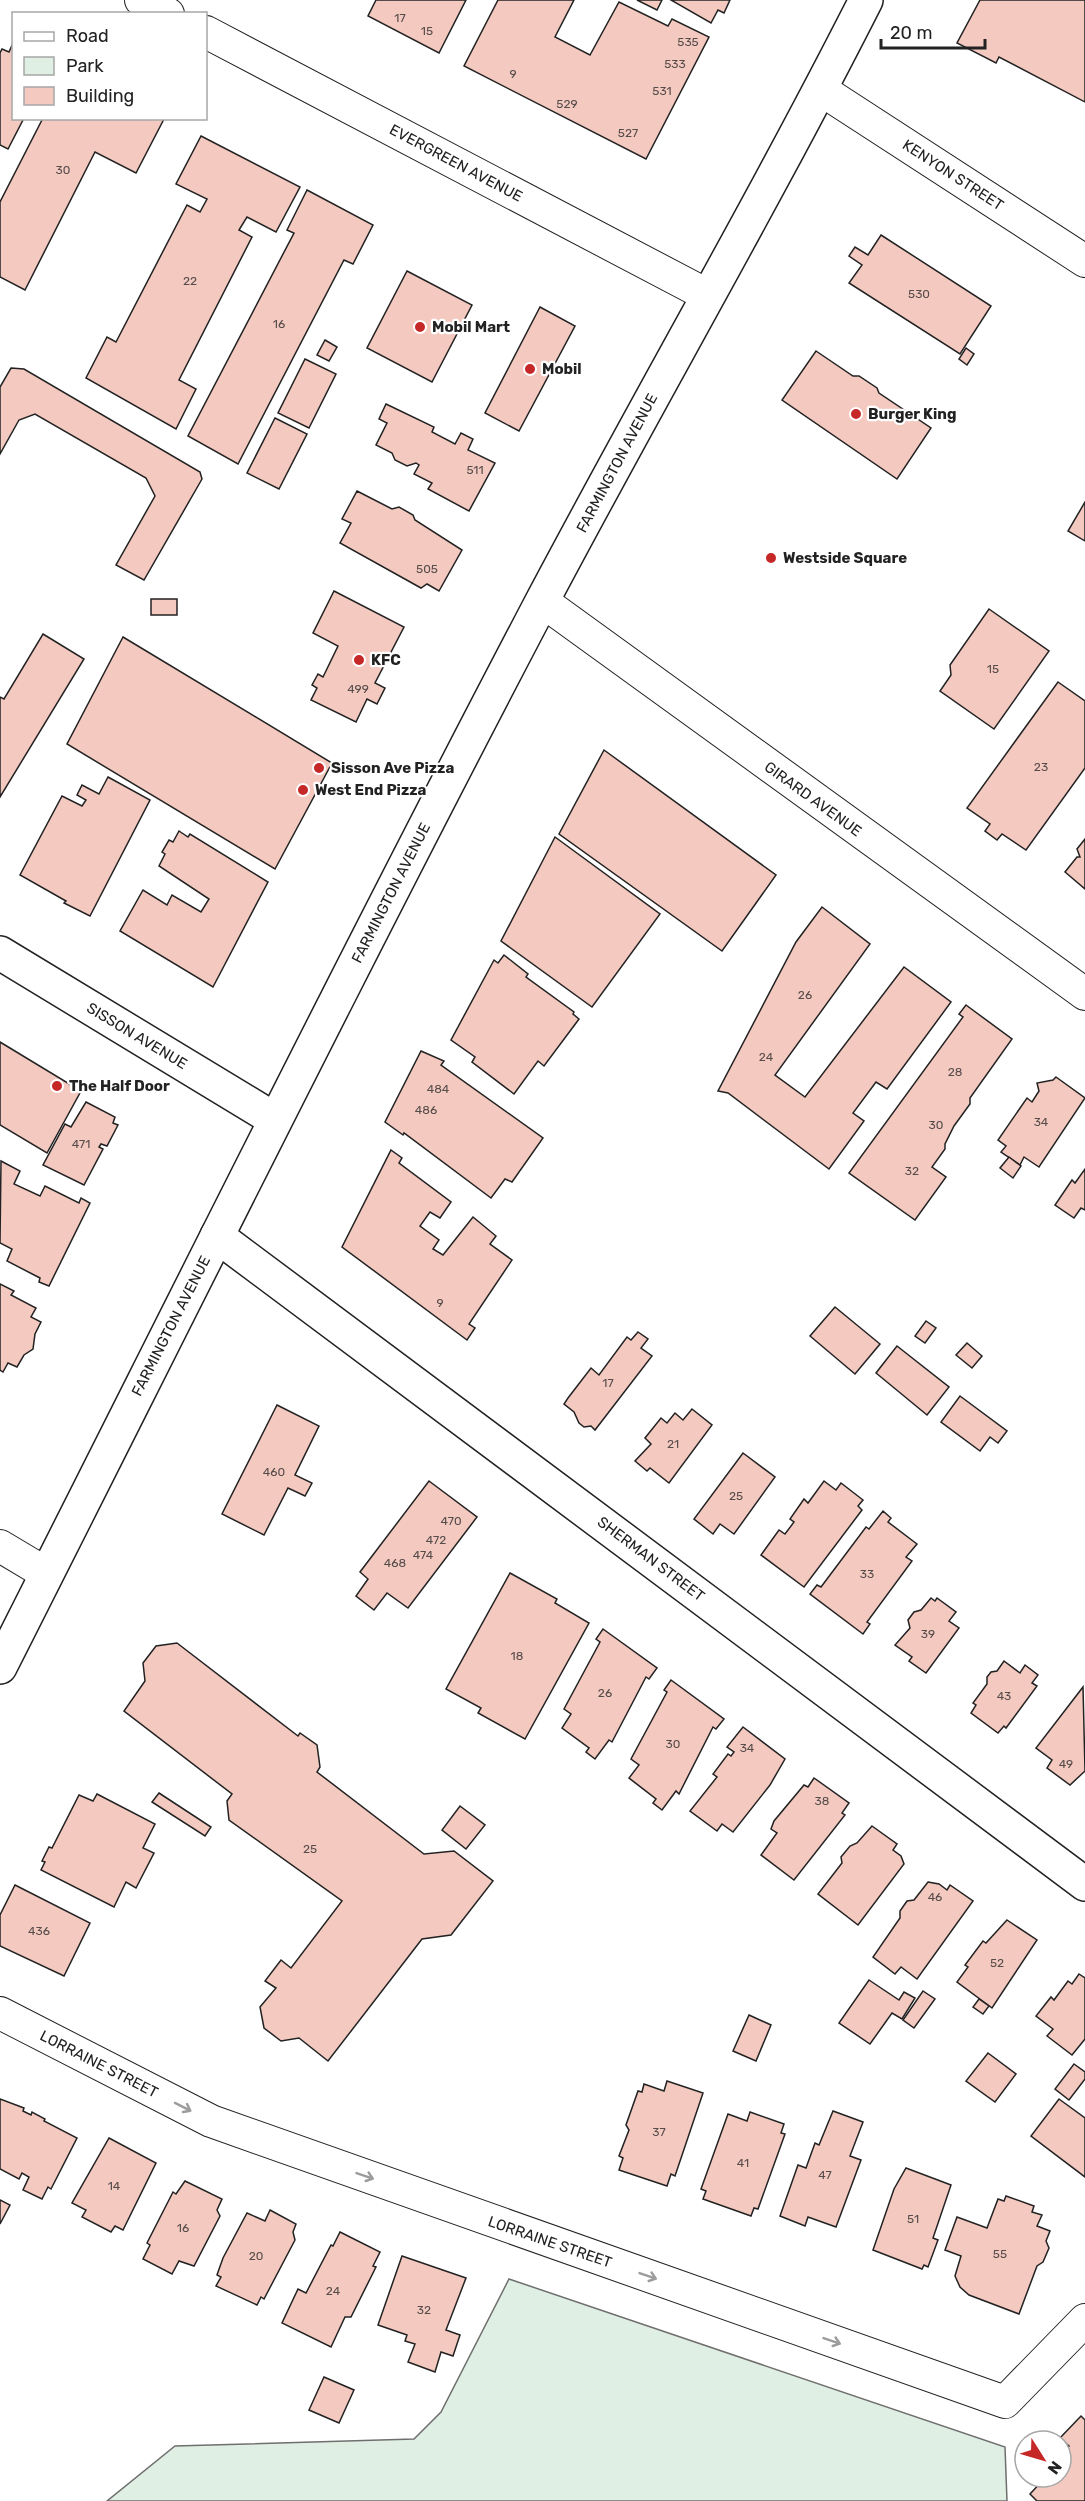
<svg xmlns="http://www.w3.org/2000/svg" width="1085" height="2501" font-family="Rubik,sans-serif">
  <style>
    .green { fill: #e0efe3; stroke: #6f6f6f; stroke-width: 1.5 }
    .building { fill: #f3c9c0; stroke: #222; stroke-width: 1.5 }
    .lines { fill: none; stroke-linecap: round; stroke-linejoin: round }
    .minor-casing { stroke: #222; stroke-width: 34 }
    .tertiary-casing { stroke: #222; stroke-width: 36 }
    .secondary-casing { stroke: #222; stroke-width: 36 }
    .primary-casing { stroke: #222; stroke-width: 36 }
    .minor { stroke: #fff; stroke-width: 32 }
    .tertiary { stroke: #fff; stroke-width: 33 }
    .secondary { stroke: #fff; stroke-width: 33 }
    .primary { stroke: #fff; stroke-width: 33 }
    .oneway { stroke: #9c9c9c }
    .poi-dot { fill: #c62828; stroke: #fff; stroke-width: 2 }
    .labels { text-anchor: middle; dominant-baseline: central; stroke-width: 4.5; stroke-linejoin: round; paint-order: stroke }
    .number-label { font-size: 12px; fill: #564c4a }
    .street-label { font-size: 15px; fill: #222; stroke: #fff }
    .poi-label { font-size: 15px; font-weight: bold; fill: #222; stroke: #fff; text-anchor: start }
  </style>
  <rect width="100%" height="100%" fill="#fff"/>
  <polygon class="green" points="509,2279 1005,2447 1007,2501 107,2501 175,2446 414,2439 441,2412"/>
  <g class="building">
    <polygon points="376,0 466,0 439,53 368,16"/>
    <polygon points="498,0 574,0 555,37 590,55 619,2 668,26 672,19 709,37 646,159 464,66"/>
    <polygon points="637,0 662,0 657,10"/>
    <polygon points="671,0 730,0 724,13 718,10 711,23"/>
    <polygon points="980,0 1085,0 1085,102 999,57 996,63 957,43"/>
    <polygon points="13,43 14,118 24,118 8,149 0,145 0,53 2,49 9,52"/>
    <polygon points="43,118 164,119 136,173 95,152 25,290 0,277 0,202"/>
    <polygon points="201,136 300,187 276,232 247,217 239,230 252,237 179,380 196,389 176,429 86,378 107,337 116,342 187,205 200,212 207,199 176,184"/>
    <polygon points="307,190 373,225 353,264 344,260 238,464 188,436 294,233 287,230"/>
    <polygon points="881,235 991,306 960,354 849,283 862,265 849,256 855,247 868,255"/>
    <polygon points="407,271 472,305 432,382 367,348"/>
    <polygon points="540,307 575,326 519,431 485,413"/>
    <polygon points="325,340 337,347 329,361 317,355"/>
    <polygon points="966,348 974,354 967,365 959,359"/>
    <polygon points="816,351 853,376 859,376 877,388 879,393 931,428 897,479 782,400"/>
    <polygon points="305,359 336,374 309,428 278,413"/>
    <polygon points="11,368 24,369 200,472 202,479 144,580 116,565 155,496 146,478 35,414 19,420 0,454 0,387"/>
    <polygon points="386,404 434,427 432,432 455,444 461,433 473,439 468,450 495,463 469,511 428,489 432,483 414,474 419,465 416,463 407,466 395,460 392,453 376,445 387,423 379,419"/>
    <polygon points="275,418 307,434 279,489 247,473"/>
    <polygon points="357,491 392,509 399,507 413,515 415,520 462,550 439,591 427,584 421,588 340,543 351,523 342,519"/>
    <polygon points="1085,502 1085,541 1068,531"/>
    <polygon points="334,591 404,627 375,683 385,688 377,704 367,699 356,722 311,700 317,688 312,685 318,674 323,677 338,646 313,633"/>
    <rect x="151" y="599" width="26" height="16"/>
    <polygon points="989,609 1049,651 994,729 940,691 951,675 950,665"/>
    <polygon points="43,634 84,659 0,797 0,697 4,699"/>
    <polygon points="123,637 332,763 275,869 67,744"/>
    <polygon points="1058,682 1085,701 1085,768 1026,850 1002,834 997,840 985,831 990,824 967,808"/>
    <polygon points="604,750 776,875 722,951 559,834"/>
    <polygon points="108,777 150,800 90,916 64,903 66,901 20,875 62,796 82,806 86,800 77,795 82,785 99,794"/>
    <polygon points="179,831 188,837 190,834 268,882 213,987 120,931 143,890 167,905 172,895 201,912 209,899 159,866 165,854 162,852 169,840 173,842"/>
    <polygon points="555,837 660,914 592,1007 501,941"/>
    <polygon points="1085,839 1085,889 1065,872 1077,857 1080,857 1077,849"/>
    <polygon points="822,907 870,944 775,1075 805,1097 904,967 951,1002 887,1089 876,1082 853,1113 864,1121 829,1169 728,1093 718,1091 796,942"/>
    <polygon points="504,955 528,974 526,977 574,1012 573,1014 579,1019 544,1066 538,1061 514,1094 472,1062 475,1057 451,1040 494,960 498,963"/>
    <polygon points="966,1005 1012,1039 970,1098 970,1104 954,1126 945,1144 945,1149 932,1167 946,1177 915,1220 849,1173 963,1017 959,1014"/>
    <polygon points="0,1042 81,1091 47,1153 0,1125"/>
    <polygon points="421,1051 444,1061 441,1065 543,1138 512,1182 505,1179 491,1198 404,1133 403,1135 385,1122"/>
    <polygon points="1056,1077 1085,1098 1039,1167 1024,1157 1020,1165 1001,1152 1006,1146 998,1140 1027,1098 1032,1102 1039,1091 1037,1083 1053,1080"/>
    <polygon points="86,1102 115,1117 113,1123 118,1125 107,1146 101,1144 99,1147 103,1149 84,1185 43,1165 65,1124 71,1127"/>
    <polygon points="391,1150 402,1158 399,1163 451,1202 440,1218 430,1212 420,1226 439,1240 433,1249 443,1255 473,1217 496,1236 490,1244 512,1260 469,1324 475,1328 467,1340 342,1247"/>
    <polygon points="1009,1157 1021,1166 1013,1178 1000,1168"/>
    <polygon points="1,1161 20,1171 14,1184 40,1196 45,1186 79,1203 81,1198 90,1203 49,1286 39,1282 40,1278 7,1261 12,1249 0,1243"/>
    <polygon points="1085,1169 1085,1210 1081,1208 1074,1218 1055,1205 1072,1180 1075,1183"/>
    <polygon points="0,1284 14,1291 11,1295 36,1308 31,1317 41,1322 35,1334 33,1349 24,1355 17,1367 8,1363 3,1372 0,1370"/>
    <polygon points="835,1307 880,1344 855,1374 810,1336"/>
    <polygon points="926,1321 936,1328 925,1343 915,1336"/>
    <polygon points="638,1332 648,1339 641,1348 652,1356 595,1430 591,1426 584,1427 579,1423 574,1412 564,1404 568,1398 591,1368 599,1375 627,1337 631,1340"/>
    <polygon points="967,1343 982,1356 972,1368 956,1355"/>
    <polygon points="897,1346 949,1387 927,1415 876,1373"/>
    <polygon points="960,1396 1007,1431 998,1443 990,1437 980,1451 941,1422"/>
    <polygon points="277,1405 319,1426 295,1475 312,1483 305,1496 288,1488 264,1535 222,1514"/>
    <polygon points="692,1409 712,1425 669,1483 650,1468 647,1471 635,1461 651,1444 645,1438 661,1418 667,1423 675,1413 683,1420"/>
    <polygon points="743,1453 775,1477 734,1534 720,1524 713,1534 694,1519"/>
    <polygon points="429,1481 477,1517 408,1608 387,1593 374,1610 356,1596 368,1579 360,1572"/>
    <polygon points="824,1481 836,1490 841,1483 863,1500 858,1506 862,1510 804,1587 761,1555 779,1530 785,1534 794,1522 790,1519 804,1499 808,1503"/>
    <polygon points="883,1511 891,1518 888,1522 917,1544 906,1557 912,1561 867,1622 870,1624 863,1634 810,1594 817,1585 821,1587 866,1527 869,1529"/>
    <polygon points="510,1573 557,1599 555,1603 589,1623 525,1739 478,1713 481,1708 446,1689"/>
    <polygon points="931,1598 935,1601 937,1598 956,1612 949,1621 959,1628 926,1673 909,1661 912,1657 895,1645 910,1628 908,1620 914,1612 921,1610"/>
    <polygon points="603,1629 657,1668 649,1679 646,1677 612,1742 609,1740 595,1759 586,1752 589,1748 562,1728 571,1714 564,1709 600,1642 596,1639"/>
    <polygon points="177,1643 298,1736 300,1733 317,1745 320,1767 317,1772 424,1854 454,1851 493,1881 451,1935 422,1939 328,2061 299,2038 281,2041 264,2028 260,2007 276,1988 265,1981 281,1960 291,1968 342,1901 229,1820 227,1801 232,1794 124,1711 145,1681 143,1663 156,1646"/>
    <polygon points="1004,1661 1020,1673 1025,1665 1038,1675 1032,1683 1037,1686 1006,1728 1004,1726 998,1733 971,1713 976,1705 973,1703 987,1684 987,1677 991,1672 997,1671"/>
    <polygon points="671,1680 724,1719 716,1729 713,1727 679,1794 676,1791 662,1810 653,1803 656,1799 629,1778 639,1765 631,1759 667,1692 664,1690"/>
    <polygon points="1083,1687 1085,1771 1070,1785 1047,1768 1052,1760 1036,1748"/>
    <polygon points="743,1727 785,1759 770,1785 733,1832 722,1824 717,1831 690,1811 717,1777 713,1774 728,1754 731,1756 734,1752 727,1747"/>
    <polygon points="814,1778 849,1803 842,1813 845,1815 794,1880 761,1855 777,1833 771,1829 774,1821 804,1785 808,1787"/>
    <polygon points="159,1793 211,1827 205,1836 152,1802"/>
    <polygon points="97,1794 155,1824 143,1848 154,1853 136,1888 126,1882 114,1907 41,1870 45,1862 42,1861 49,1847 52,1848 79,1795 93,1801"/>
    <polygon points="460,1806 485,1825 466,1849 442,1830"/>
    <polygon points="872,1826 897,1844 893,1850 901,1856 904,1864 858,1925 818,1894 842,1863 841,1857 850,1846 857,1843"/>
    <polygon points="928,1882 939,1884 947,1890 950,1885 973,1901 917,1979 901,1967 895,1974 873,1957 900,1918 900,1911 907,1901 914,1900"/>
    <polygon points="15,1885 90,1923 64,1976 0,1946 0,1915"/>
    <polygon points="1007,1920 1037,1940 992,2008 957,1982 968,1967 965,1965 983,1941 986,1943"/>
    <polygon points="1079,1974 1085,1978 1085,2039 1072,2055 1047,2036 1053,2029 1036,2016 1051,1997 1054,2000 1068,1981 1072,1984"/>
    <polygon points="869,1980 899,2000 904,1992 915,1998 902,2019 892,2013 870,2044 839,2023"/>
    <polygon points="923,1991 935,1999 914,2028 903,2020"/>
    <polygon points="979,1999 989,2006 983,2014 973,2007"/>
    <polygon points="749,2015 771,2025 756,2061 733,2051"/>
    <polygon points="988,2053 1016,2074 995,2102 966,2081"/>
    <polygon points="1074,2064 1085,2072 1085,2079 1069,2100 1055,2089"/>
    <polygon points="667,2081 703,2093 675,2176 671,2174 667,2186 619,2170 623,2158 619,2156 629,2130 626,2125 638,2091 642,2092 644,2084 664,2091"/>
    <polygon points="0,2099 24,2108 23,2111 31,2115 32,2112 45,2119 44,2121 77,2138 51,2189 48,2187 42,2199 23,2190 29,2177 22,2173 19,2179 0,2169"/>
    <polygon points="1059,2099 1085,2118 1085,2177 1031,2136"/>
    <polygon points="833,2111 863,2122 850,2156 861,2160 836,2227 808,2217 805,2226 780,2216 798,2165 806,2168 815,2143 819,2145"/>
    <polygon points="750,2112 784,2124 781,2133 785,2134 758,2209 754,2208 751,2216 703,2199 706,2191 701,2189 728,2114 747,2121"/>
    <polygon points="109,2138 156,2163 123,2230 115,2226 111,2232 82,2217 86,2210 72,2203"/>
    <polygon points="906,2168 951,2185 933,2238 938,2240 928,2267 924,2265 922,2269 873,2250 894,2189"/>
    <polygon points="185,2181 222,2199 217,2210 220,2216 194,2266 179,2261 172,2274 143,2259 150,2245 147,2243 173,2192 176,2194"/>
    <polygon points="1006,2196 1034,2206 1032,2212 1042,2215 1037,2226 1050,2231 1046,2241 1049,2248 1043,2262 1037,2266 1019,2314 969,2295 960,2287 955,2276 961,2256 945,2250 957,2217 987,2228 998,2199 1004,2201"/>
    <polygon points="0,2200 10,2205 0,2224"/>
    <polygon points="270,2210 296,2224 293,2232 295,2240 264,2299 261,2297 257,2305 216,2286 221,2277 217,2275 223,2258 247,2213 265,2221"/>
    <polygon points="340,2232 380,2252 373,2266 376,2267 351,2317 345,2317 331,2347 282,2323 298,2289 306,2293 331,2245 333,2246"/>
    <polygon points="402,2256 466,2278 446,2330 460,2335 453,2356 441,2352 435,2372 408,2362 415,2344 405,2341 407,2335 378,2325"/>
    <polygon points="324,2377 354,2390 339,2423 309,2410"/>
    <polygon points="1081,2416 1085,2420 1085,2501 1037,2501 1030,2494 1044,2479 1042,2477 1061,2477 1061,2455 1069,2446 1060,2438"/>
  </g>
  <g class="lines">
    <defs>
      <g id="minor">
        <polyline points="141,0 168,14"/>
        <polyline points="206,32 707,295"/>
        <polyline points="820,89 1085,261"/>
        <polyline points="542,601 1085,994"/>
        <polyline points="0,1546 47,1574"/>
        <polyline points="0,2013 211,2121 1005,2402 1085,2320"/>
      </g>
      <polyline id="tertiary" points="217,1236 1085,1884"/>
      <polyline id="secondary" points="0,953 274,1119"/>
      <path id="primary" d="M 0,1667 C 179,1313 355,958 539,607 C 646,404 762,205 866,0"/>
    </defs>
    <use href="#minor" class="minor-casing"/>
    <use href="#tertiary" class="tertiary-casing"/>
    <use href="#secondary" class="secondary-casing"/>
    <use href="#primary" class="primary-casing"/>
    <use href="#minor" class="minor"/>
    <use href="#tertiary" class="tertiary"/>
    <use href="#secondary" class="secondary"/>
    <use href="#primary" class="primary"/>
  </g>
  <defs><path id="oneway-shaft" d="M-6 0H5M1.5-3L5.5 0L1.5 3" fill="none" stroke-width="1.6" stroke-linecap="round" stroke-linejoin="round" transform="scale(1.5)"/></defs>
  <g class="oneway">
    <use href="#oneway-shaft" transform="translate(183 2107) rotate(27)"/>
    <use href="#oneway-shaft" transform="translate(365 2176) rotate(19)"/>
    <use href="#oneway-shaft" transform="translate(648 2276) rotate(19)"/>
    <use href="#oneway-shaft" transform="translate(832 2341) rotate(19)"/>
  </g>
  <g class="poi-dot">
    <circle cx="420" cy="327" r="6"/>
    <circle cx="530" cy="369" r="6"/>
    <circle cx="856" cy="414" r="6"/>
    <circle cx="771" cy="558" r="6"/>
    <circle cx="359" cy="660" r="6"/>
    <circle cx="319" cy="768" r="6"/>
    <circle cx="303" cy="790" r="6"/>
    <circle cx="57" cy="1086" r="6"/>
  </g>
  <g class="labels">
    <g class="number-label">
      <text x="400" y="18">17</text>
      <text x="427" y="31">15</text>
      <text x="688" y="42">535</text>
      <text x="675" y="64">533</text>
      <text x="513" y="74">9</text>
      <text x="662" y="91">531</text>
      <text x="567" y="104">529</text>
      <text x="628" y="133">527</text>
      <text x="63" y="170">30</text>
      <text x="190" y="281">22</text>
      <text x="919" y="294">530</text>
      <text x="279" y="324">16</text>
      <text x="475" y="470">511</text>
      <text x="427" y="569">505</text>
      <text x="993" y="669">15</text>
      <text x="358" y="689">499</text>
      <text x="1041" y="767">23</text>
      <text x="805" y="995">26</text>
      <text x="766" y="1057">24</text>
      <text x="955" y="1072">28</text>
      <text x="438" y="1089">484</text>
      <text x="426" y="1110">486</text>
      <text x="1041" y="1122">34</text>
      <text x="936" y="1125">30</text>
      <text x="81" y="1144">471</text>
      <text x="912" y="1171">32</text>
      <text x="440" y="1303">9</text>
      <text x="608" y="1383">17</text>
      <text x="673" y="1444">21</text>
      <text x="274" y="1472">460</text>
      <text x="736" y="1496">25</text>
      <text x="451" y="1521">470</text>
      <text x="436" y="1540">472</text>
      <text x="423" y="1555">474</text>
      <text x="395" y="1563">468</text>
      <text x="867" y="1574">33</text>
      <text x="928" y="1634">39</text>
      <text x="517" y="1656">18</text>
      <text x="605" y="1693">26</text>
      <text x="1004" y="1696">43</text>
      <text x="673" y="1744">30</text>
      <text x="747" y="1748">34</text>
      <text x="1066" y="1764">49</text>
      <text x="822" y="1801">38</text>
      <text x="310" y="1849">25</text>
      <text x="935" y="1897">46</text>
      <text x="39" y="1931">436</text>
      <text x="997" y="1963">52</text>
      <text x="659" y="2132">37</text>
      <text x="743" y="2163">41</text>
      <text x="825" y="2175">47</text>
      <text x="114" y="2186">14</text>
      <text x="913" y="2219">51</text>
      <text x="183" y="2228">16</text>
      <text x="1000" y="2254">55</text>
      <text x="256" y="2256">20</text>
      <text x="333" y="2291">24</text>
      <text x="424" y="2310">32</text>
    </g>
    <g class="street-label">
      <text transform="translate(456 163) rotate(28)">EVERGREEN AVENUE</text>
      <text transform="translate(953 175) rotate(33)">KENYON STREET</text>
      <text transform="translate(617 463) rotate(-62)">FARMINGTON AVENUE</text>
      <text transform="translate(813 799) rotate(36)">GIRARD AVENUE</text>
      <text transform="translate(391 893) rotate(-63)">FARMINGTON AVENUE</text>
      <text transform="translate(137 1036) rotate(31)">SISSON AVENUE</text>
      <text transform="translate(171 1326) rotate(-63)">FARMINGTON AVENUE</text>
      <text transform="translate(651 1559) rotate(37)">SHERMAN STREET</text>
      <text transform="translate(99 2064) rotate(27)">LORRAINE STREET</text>
      <text transform="translate(550 2242) rotate(19)">LORRAINE STREET</text>
    </g>
    <g class="poi-label">
      <text x="432" y="327">Mobil Mart</text>
      <text x="542" y="369">Mobil</text>
      <text x="868" y="414">Burger King</text>
      <text x="783" y="558">Westside Square</text>
      <text x="371" y="660">KFC</text>
      <text x="331" y="768">Sisson Ave Pizza</text>
      <text x="315" y="790">West End Pizza</text>
      <text x="69" y="1086">The Half Door</text>
    </g>
  </g>
  <rect x="12" y="12" width="195" height="108" fill="#ffffff" stroke="#a7a7a7" stroke-width="1.5"/>
  <rect x="24" y="32" width="30" height="9" fill="#ffffff" stroke="#a7a7a7" stroke-width="1.5"/>
  <text x="66" y="42" font-size="18" fill="#222222">Road</text>
  <rect x="24" y="57" width="30" height="18" fill="#e0efe3" stroke="#a7a7a7" stroke-width="1.5"/>
  <text x="66" y="72" font-size="18" fill="#222222">Park</text>
  <rect x="24" y="87" width="30" height="18" fill="#f3c9c0" stroke="#a7a7a7" stroke-width="1.5"/>
  <text x="66" y="102" font-size="18" fill="#222222">Building</text>
  <g transform="translate(1043 2459) rotate(127)"><circle r="28" fill="#ffffff" stroke="#a7a7a7" stroke-width="1.5"/>
  <path d="M0-4.5L10 22L0 15L-10 22Z" fill="#c62828"/>
  <text y="-9" font-size="16" font-weight="bold" text-anchor="middle" fill="#222222">N</text>
  </g>
  <path d="M881 39v9h104v-9" fill="none" stroke="#222222" stroke-width="3"/>
  <text x="890" y="39" font-size="18" fill="#222222" stroke="#ffffff" stroke-width="4.5" paint-order="stroke">20 m</text>
</svg>
